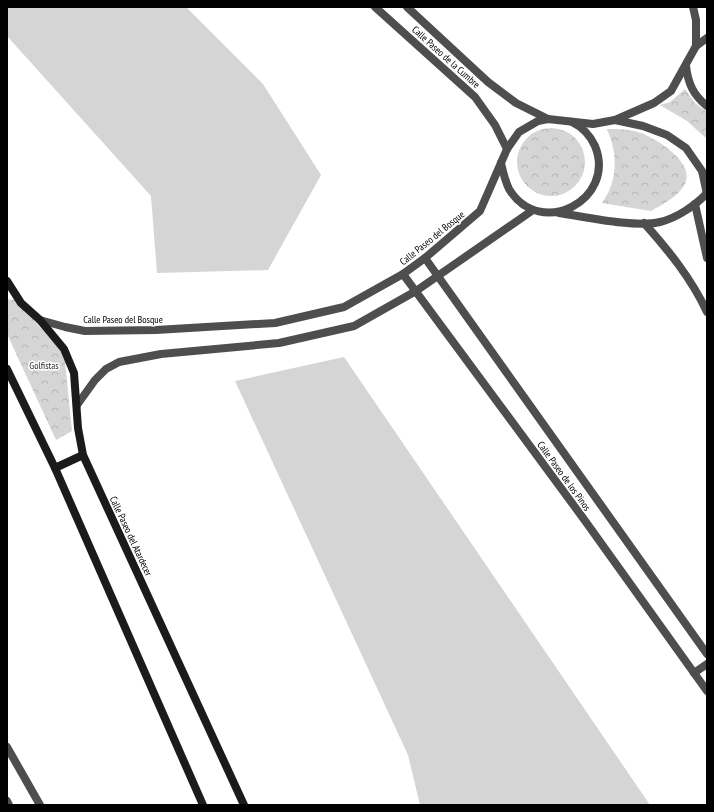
<svg xmlns="http://www.w3.org/2000/svg" width="714" height="812" font-family="'PT Sans Narrow',sans-serif">
  <style>
    .grass { fill: #d5d5d5 }
    .forest { fill: url(#forest-crowns) }
    .lines { fill: none; stroke-linecap: round; stroke-linejoin: round }
    .street { stroke: #4e4e4e; stroke-width: 8 }
    .secondary { stroke: #1b1b1b; stroke-width: 8 }
    .labels { text-anchor: middle; dominant-baseline: central; stroke-width: 3; stroke-linejoin: round; paint-order: stroke }
    .street-label { font-size: 10px; fill: #000; stroke: #fff }
    .park-label { font-size: 10px; fill: #2c2c2c; stroke: #fff }
  </style>
  <defs>
    <pattern id="forest-crowns" width="20" height="18" patternUnits="userSpaceOnUse"><rect width="20" height="18" fill="#d5d5d5"/><path d="M2 6a3 3 0 1 1 6 0M12 15a3 3 0 1 1 6 0" fill="none" stroke="#b5b5b5"/></pattern>
  </defs>
  <rect width="100%" height="100%" fill="#fff"/>
  <g class="grass">
    <polygon points="7,7 186,7 263,84 321,175 268,270 157,273 151,196 7,36"/>
    <polygon points="344,357 650,805 420,805 408,755 235,381"/>
  </g>
  <g class="forest">
    <polygon points="685,89 695,103 707,112 707,139 687,121 660,105 670,102"/>
    <circle cx="551" cy="162" r="34"/>
    <path d="M 607,129 C 619,129 630,129 641,133 C 657,139 696,163 685,184 C 678,197 663,204 651,211 L 602,203 C 618,181 618,154 607,129 Z"/>
    <polygon points="7,299 16,300 59,348 65,361 72,431 56,440 7,334"/>
  </g>
  <g class="lines">
    <g class="street">
      <polyline points="375,7 475,97 495,125 507,149"/>
      <polyline points="407,7 488,82 516,103 548,119"/>
      <polyline points="693,7 696,20 696,46"/>
      <path d="M 686,66 C 688,83 693,95 707,106"/>
      <polyline points="615,120 643,126 667,135 686,148 702,171 707,194"/>
      <path d="M 501,163 C 503,172 505,181 509,189 C 540,240 617,200 595,146 C 590,135 582,127 572,122"/>
      <polyline points="695,204 707,258"/>
      <path d="M 559,213 C 586,217 635,228 660,222 C 677,218 696,205 707,193"/>
      <path d="M 644,223 C 669,251 691,278 707,312"/>
      <polyline points="425,258 707,654"/>
      <polyline points="403,274 586,522 707,691"/>
      <polyline points="40,320 65,327 85,331 156,330 275,323 344,307 403,274 425,258 480,211 507,149 519,132 538,121 548,119 593,124 615,120 654,103 671,91 696,46 707,38"/>
      <polyline points="77,405 95,380 106,369 119,362 161,354 279,343 354,326 416,291 533,210"/>
      <polyline points="694,673 707,664"/>
      <polyline points="7,747 40,805"/>
      <polyline points="7,801 9,805"/>
    </g>
    <g class="secondary">
      <polyline points="7,281 21,303 40,320 64,349 74,373 78,428 83,455 244,805"/>
      <polyline points="7,369 55,468 203,805"/>
      <polyline points="55,468 83,455"/>
    </g>
  </g>
  <g class="labels">
    <g class="street-label">
      <text transform="translate(446 57) rotate(42)">Calle Paseo de la Cumbre</text>
      <text transform="translate(432 238) rotate(-39)">Calle Paseo del Bosque</text>
      <text x="123" y="319">Calle Paseo del Bosque</text>
      <text transform="translate(564 476) rotate(54)">Calle Paseo de los Pinos</text>
      <text transform="translate(131 536) rotate(65)">Calle Paseo del Atardecer</text>
    </g>
    <g class="park-label">
      <text x="44" y="365">Golfistas</text>
    </g>
  </g>
  <rect width="714" height="812" fill="none" stroke="#000000" stroke-width="16"/>
</svg>
